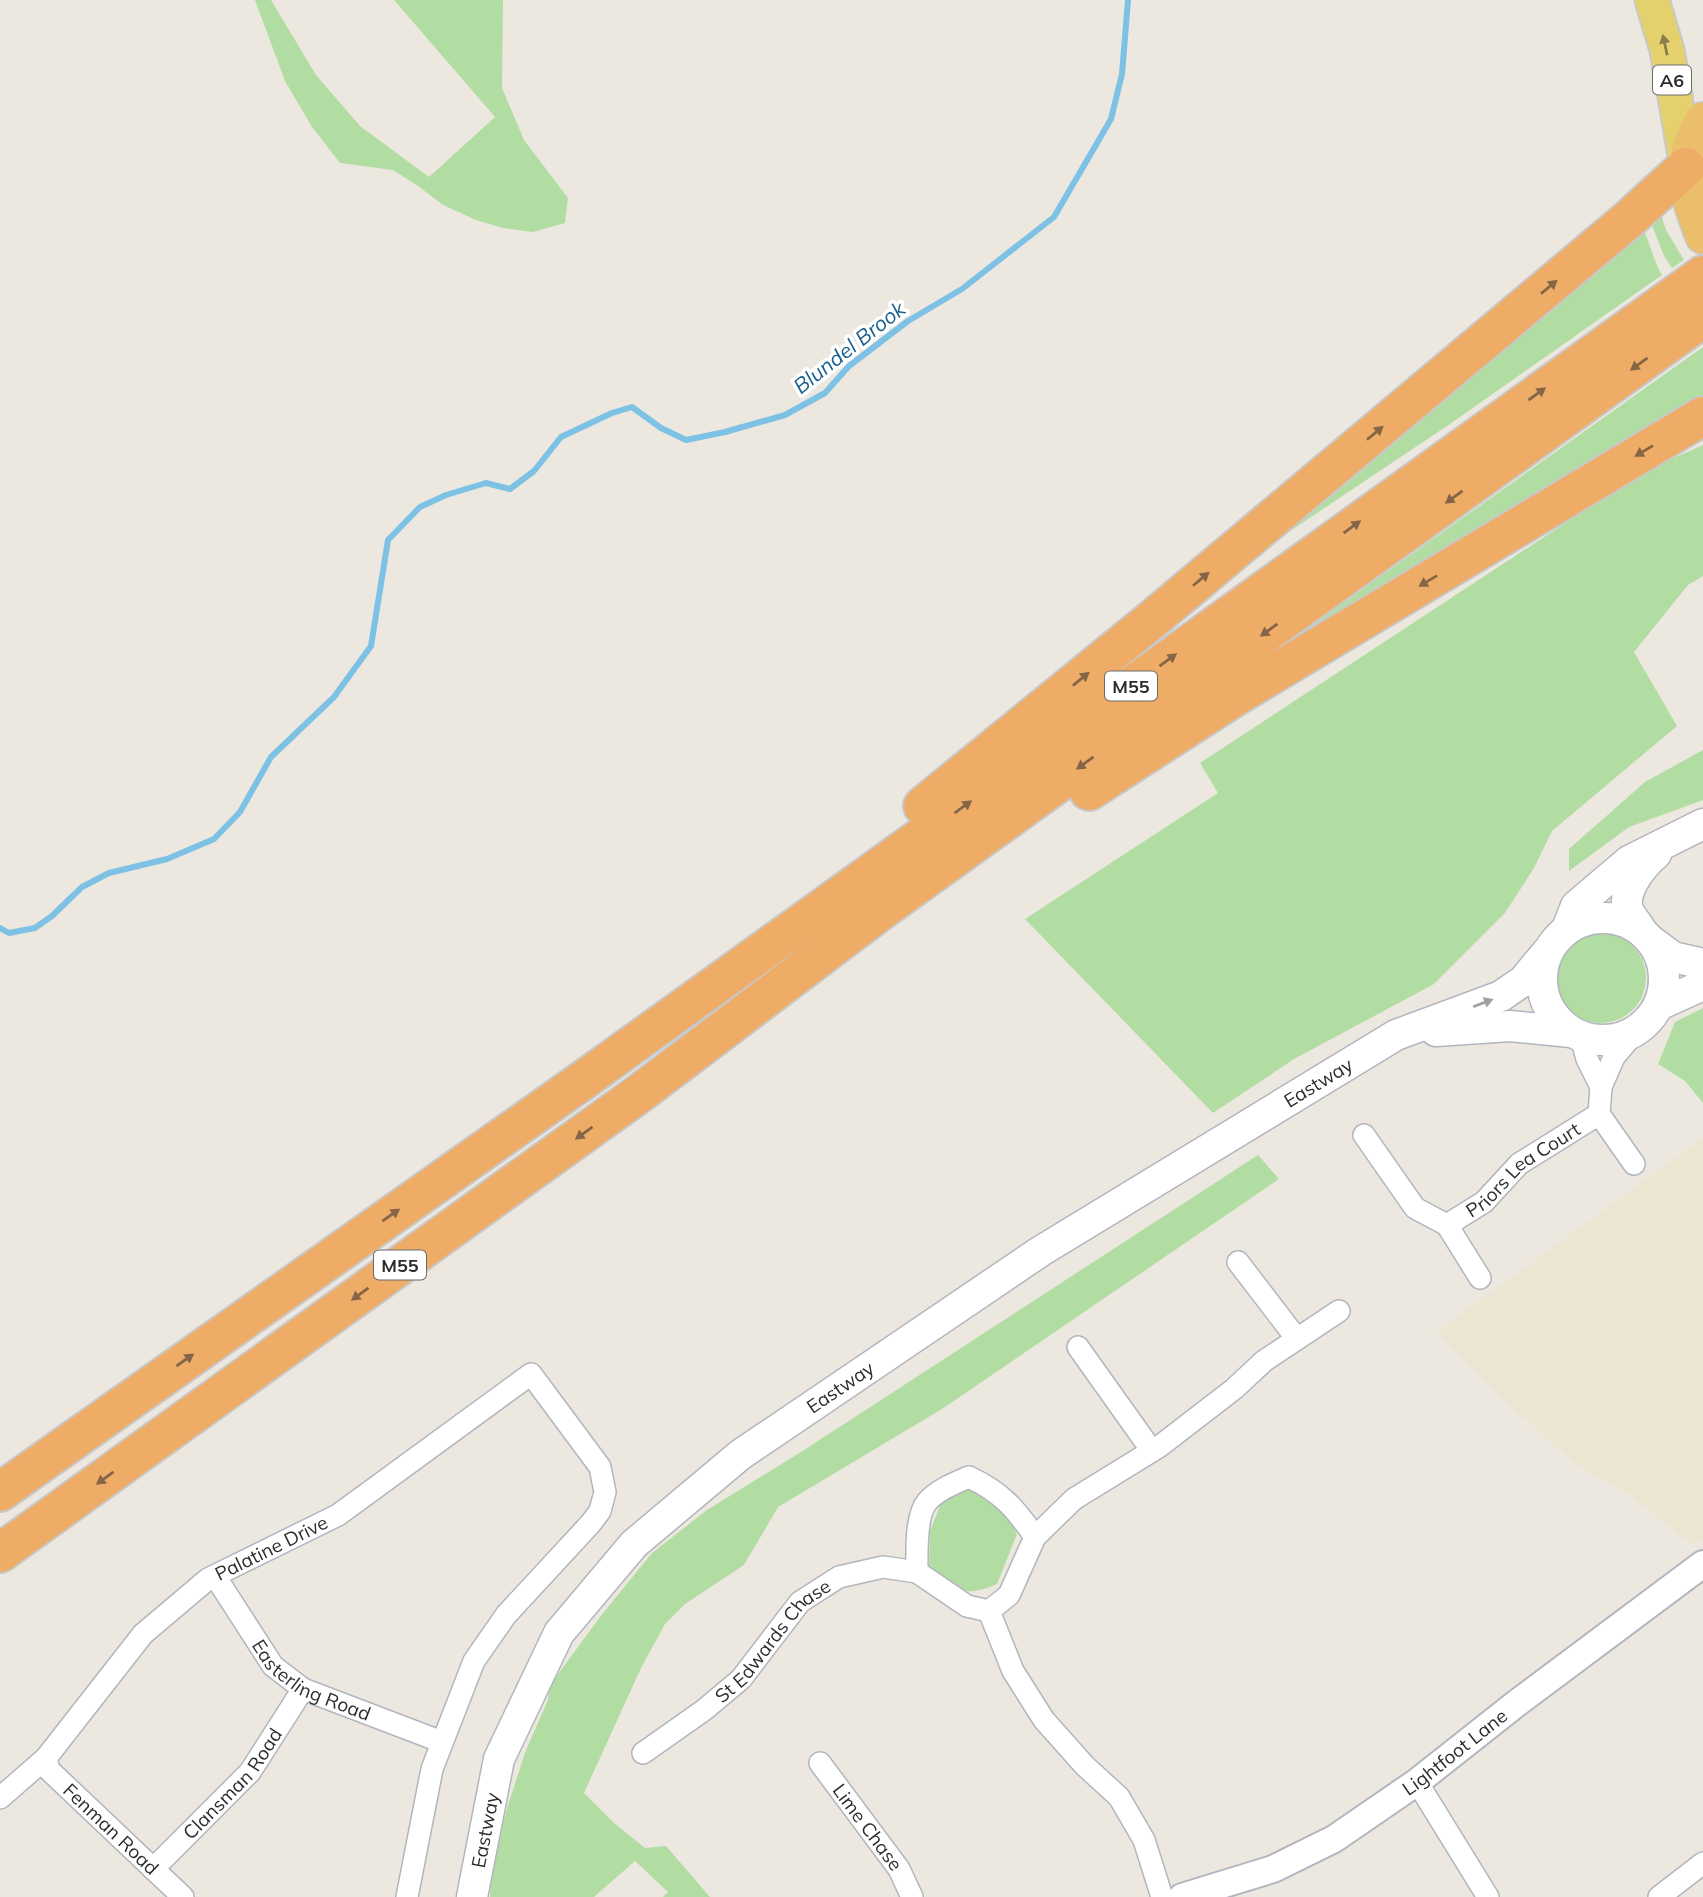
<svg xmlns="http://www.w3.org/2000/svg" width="1703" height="1897" font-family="Mulish,sans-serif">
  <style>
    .education { fill: #ece5d1 }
    .green { fill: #b2dda2 }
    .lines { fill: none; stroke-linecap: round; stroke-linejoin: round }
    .stream { stroke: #7dc1e4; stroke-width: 6 }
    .minor-casing { stroke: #b3b5be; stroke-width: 24 }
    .tertiary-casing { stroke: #b3b5be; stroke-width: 30 }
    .secondary-casing { stroke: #b3b5be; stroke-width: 33 }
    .primary-casing { stroke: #c8c8c8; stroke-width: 37 }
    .trunk-casing { stroke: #c8c8c8; stroke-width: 38 }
    .motorway-casing { stroke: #c8c8c8; stroke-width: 42 }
    .minor { stroke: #fff; stroke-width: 21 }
    .tertiary { stroke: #fff; stroke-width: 26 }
    .secondary { stroke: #fff; stroke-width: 30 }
    .primary { stroke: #e4d16d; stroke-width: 33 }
    .trunk { stroke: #eabe6a; stroke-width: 35 }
    .motorway { stroke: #efac67; stroke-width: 38 }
    .oneway { fill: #887e4c }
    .oneway2 { fill: #846647 }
    .oneway3 { fill: #a0a0a0 }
    .labels { text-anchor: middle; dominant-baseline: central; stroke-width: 7; stroke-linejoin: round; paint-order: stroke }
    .shield { fill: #fff; stroke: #6b6b6b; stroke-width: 2 }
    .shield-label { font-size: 18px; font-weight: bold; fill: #2c2c2c }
    .street-label { font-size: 19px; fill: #2c2c2c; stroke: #fff }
    .water-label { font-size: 21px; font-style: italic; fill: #1a6091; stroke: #fff }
  </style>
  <rect width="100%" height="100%" fill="#ece8e0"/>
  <polygon class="education" points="1703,1138 1703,1539 1693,1545 1623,1490 1576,1464 1513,1409 1437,1332"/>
  <g class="green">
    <polygon points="255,0 271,0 316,75 360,126 429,177 495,117 394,0 503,0 502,88 524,140 568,198 565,223 533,232 503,228 476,220 443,205 418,186 393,170 340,163 312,127 285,81"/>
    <polygon points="1658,205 1666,230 1684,260 1672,268 1664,256 1648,215"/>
    <path d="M 1640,221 C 1649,238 1652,258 1662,275 L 1450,424 L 1232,570 Z"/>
    <polygon points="1703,347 1703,407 1194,709"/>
    <polygon points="1703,445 1703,576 1688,585 1634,652 1677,726 1552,831 1534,868 1505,913 1434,984 1294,1059 1213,1113 1025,919 1218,793 1200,763 1646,470"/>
    <polygon points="1703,750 1703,800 1629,827 1569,871 1569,849 1645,782"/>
    <circle cx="1601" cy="978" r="45"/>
    <polygon points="1703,1008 1703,1103 1685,1081 1658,1064 1675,1022"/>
    <polygon points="1258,1155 1279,1179 942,1409 778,1507 744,1565 685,1604 665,1624 641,1668 584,1793 613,1822 645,1848 666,1846 710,1897 663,1897 668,1892 635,1861 594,1897 490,1897 493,1861 508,1805 526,1750 548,1700 550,1685 600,1617 652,1553 707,1510 801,1452"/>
    <path d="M 965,1489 C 997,1496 1002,1506 1017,1534 L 997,1584 C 962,1599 956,1589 929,1568 L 930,1531 L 942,1501 Z"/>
  </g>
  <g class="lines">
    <polyline class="stream" points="0,928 9,933 35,928 52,916 82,887 109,873 167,859 214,839 240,812 271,757 334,697 371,646 388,540 420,507 446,495 486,483 510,489 534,471 561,437 612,413 632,407 661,428 686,440 725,432 785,415 825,393 849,366 908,321 962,289 1054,217 1111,119 1122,74 1128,0"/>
    <defs>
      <g id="minor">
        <polyline points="1581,1037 1587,1059 1601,1087"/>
        <path id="s1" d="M 1364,1135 L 1415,1208 L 1447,1225 L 1484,1202 L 1519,1164 L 1599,1114"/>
        <polyline points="1634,1164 1599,1114 1601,1087 1614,1057 1636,1031"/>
        <polyline points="1447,1225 1480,1278"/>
        <polyline points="1238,1262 1297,1339"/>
        <polyline points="1078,1347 1152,1451"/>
        <path d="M 917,1572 C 917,1555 915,1516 927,1502 C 937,1490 955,1483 969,1477 C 1001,1492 1015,1508 1035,1537"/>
        <path id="s2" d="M 215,1576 L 273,1666 L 303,1689 L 442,1742"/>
        <polyline points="989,1611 1013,1671 1044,1720 1085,1766 1119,1797 1144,1840 1162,1897"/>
        <path id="s3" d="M 643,1753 L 704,1710 L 741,1679 L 800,1602 L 839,1577 L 883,1567 L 917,1572 L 967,1606 L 989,1611 L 1009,1595 L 1035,1537 L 1074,1499 L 1160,1446 L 1234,1389 L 1264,1361 L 1339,1311"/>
        <path id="s4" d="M 46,1758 L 49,1770 L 183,1897"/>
        <path id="s5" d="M 820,1763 L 899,1869 L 912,1897"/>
        <polyline points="1417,1782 1488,1897"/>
        <path id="s6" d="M 0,1798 L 46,1758 L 143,1634 L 208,1579 L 338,1515 L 531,1374 L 600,1467 L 605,1492 L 600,1511 L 591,1523 L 506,1615 L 474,1661 L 432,1769 L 407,1897"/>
        <path id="s7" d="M 153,1869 L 250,1772 L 303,1689"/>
        <polyline points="1659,1897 1703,1863"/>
      </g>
      <g id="tertiary">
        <path id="s8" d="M 1182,1897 L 1273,1869 L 1334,1839 L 1417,1782 L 1517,1703 L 1703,1564"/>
      </g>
      <g id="secondary">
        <circle cx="1603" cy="979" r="61"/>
        <polyline points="1567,929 1576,906 1629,861 1703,824"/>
        <path d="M 1641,930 C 1637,923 1628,913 1627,906 C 1625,887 1643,865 1656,854"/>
        <polyline points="1650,940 1673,957 1703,964"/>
        <polyline points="1659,1005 1703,985"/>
        <polyline points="1436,1031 1510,1026 1571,1032"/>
        <path id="s9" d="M 472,1897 L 499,1759 L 559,1633 L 634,1544 L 740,1455 L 1041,1251 L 1396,1035 L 1501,996 L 1523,981 L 1547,952"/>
      </g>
      <polyline id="primary" points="1652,0 1667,50 1686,161"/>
      <path id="trunk" d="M 1703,120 C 1677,164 1686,191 1703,236"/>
      <g id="motorway">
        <polyline points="1089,791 1236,696 1703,416"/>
        <polyline points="923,806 1148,623 1628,220 1686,167"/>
        <polyline points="0,1492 589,1076 1703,275"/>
        <polyline points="0,1553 640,1093 879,912 1703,318"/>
      </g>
    </defs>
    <use href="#minor" class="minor-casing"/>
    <use href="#tertiary" class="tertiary-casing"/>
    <use href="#secondary" class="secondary-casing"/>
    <use href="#primary" class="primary-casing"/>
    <use href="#trunk" class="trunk-casing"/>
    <use href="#motorway" class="motorway-casing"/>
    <use href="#minor" class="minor"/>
    <use href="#tertiary" class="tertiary"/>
    <use href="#secondary" class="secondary"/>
    <use href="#primary" class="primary"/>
    <use href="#trunk" class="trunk"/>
    <use href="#motorway" class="motorway"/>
  </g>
  <defs><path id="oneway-solid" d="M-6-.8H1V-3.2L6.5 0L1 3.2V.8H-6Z" transform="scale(1.75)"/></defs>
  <use class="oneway" href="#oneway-solid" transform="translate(1665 45) rotate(-102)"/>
  <g class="oneway2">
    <use href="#oneway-solid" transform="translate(1549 287) rotate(-40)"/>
    <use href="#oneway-solid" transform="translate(1639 364) rotate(144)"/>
    <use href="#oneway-solid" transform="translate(1537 394) rotate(-36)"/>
    <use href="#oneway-solid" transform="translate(1375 433) rotate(-40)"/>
    <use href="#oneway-solid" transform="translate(1644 451) rotate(149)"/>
    <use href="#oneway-solid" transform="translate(1454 497) rotate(144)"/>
    <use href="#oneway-solid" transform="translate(1352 527) rotate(-36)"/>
    <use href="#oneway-solid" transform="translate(1201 579) rotate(-40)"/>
    <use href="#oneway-solid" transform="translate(1428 581) rotate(149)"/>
    <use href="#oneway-solid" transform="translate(1269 630) rotate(144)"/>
    <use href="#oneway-solid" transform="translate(1168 660) rotate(-36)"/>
    <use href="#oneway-solid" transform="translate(1081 679) rotate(-39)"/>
    <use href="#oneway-solid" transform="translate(1085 763) rotate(144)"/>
    <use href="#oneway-solid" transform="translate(963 807) rotate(-36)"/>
    <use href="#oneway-solid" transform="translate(584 1133) rotate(144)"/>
    <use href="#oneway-solid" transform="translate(391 1215) rotate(-35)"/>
    <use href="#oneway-solid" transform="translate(360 1294) rotate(144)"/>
    <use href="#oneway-solid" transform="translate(185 1360) rotate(-35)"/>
    <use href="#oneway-solid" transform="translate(105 1478) rotate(144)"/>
  </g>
  <use class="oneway3" href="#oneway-solid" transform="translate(1483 1003) rotate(-21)"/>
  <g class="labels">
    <g class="shield">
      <rect x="1653" y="65.5" width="38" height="29" rx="5"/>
      <rect x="1105" y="671.5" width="52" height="29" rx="5"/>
      <rect x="374" y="1250.5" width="52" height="29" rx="5"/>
    </g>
    <g class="shield-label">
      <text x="1672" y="80">A6</text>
      <text x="1131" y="686">M55</text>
      <text x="400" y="1265">M55</text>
    </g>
    <g class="street-label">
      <text stroke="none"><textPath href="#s9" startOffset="1223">Eastway</textPath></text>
      <text stroke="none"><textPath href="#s1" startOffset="220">Priors Lea Court</textPath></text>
      <text stroke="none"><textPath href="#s9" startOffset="656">Eastway</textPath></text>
      <text stroke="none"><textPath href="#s6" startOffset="374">Palatine Drive</textPath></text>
      <text stroke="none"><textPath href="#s3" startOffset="173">St Edwards Chase</textPath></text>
      <text stroke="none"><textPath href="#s2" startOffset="147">Easterling Road</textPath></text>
      <text stroke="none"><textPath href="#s8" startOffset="312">Lightfoot Lane</textPath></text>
      <text stroke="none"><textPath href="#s7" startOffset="117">Clansman Road</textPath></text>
      <text stroke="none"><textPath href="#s4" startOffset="98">Fenman Road</textPath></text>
      <text stroke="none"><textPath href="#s9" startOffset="68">Eastway</textPath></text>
      <text stroke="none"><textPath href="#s5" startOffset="80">Lime Chase</textPath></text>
    </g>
    <g class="water-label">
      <text transform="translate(849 347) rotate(-38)">Blundel Brook</text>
    </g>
  </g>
</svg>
